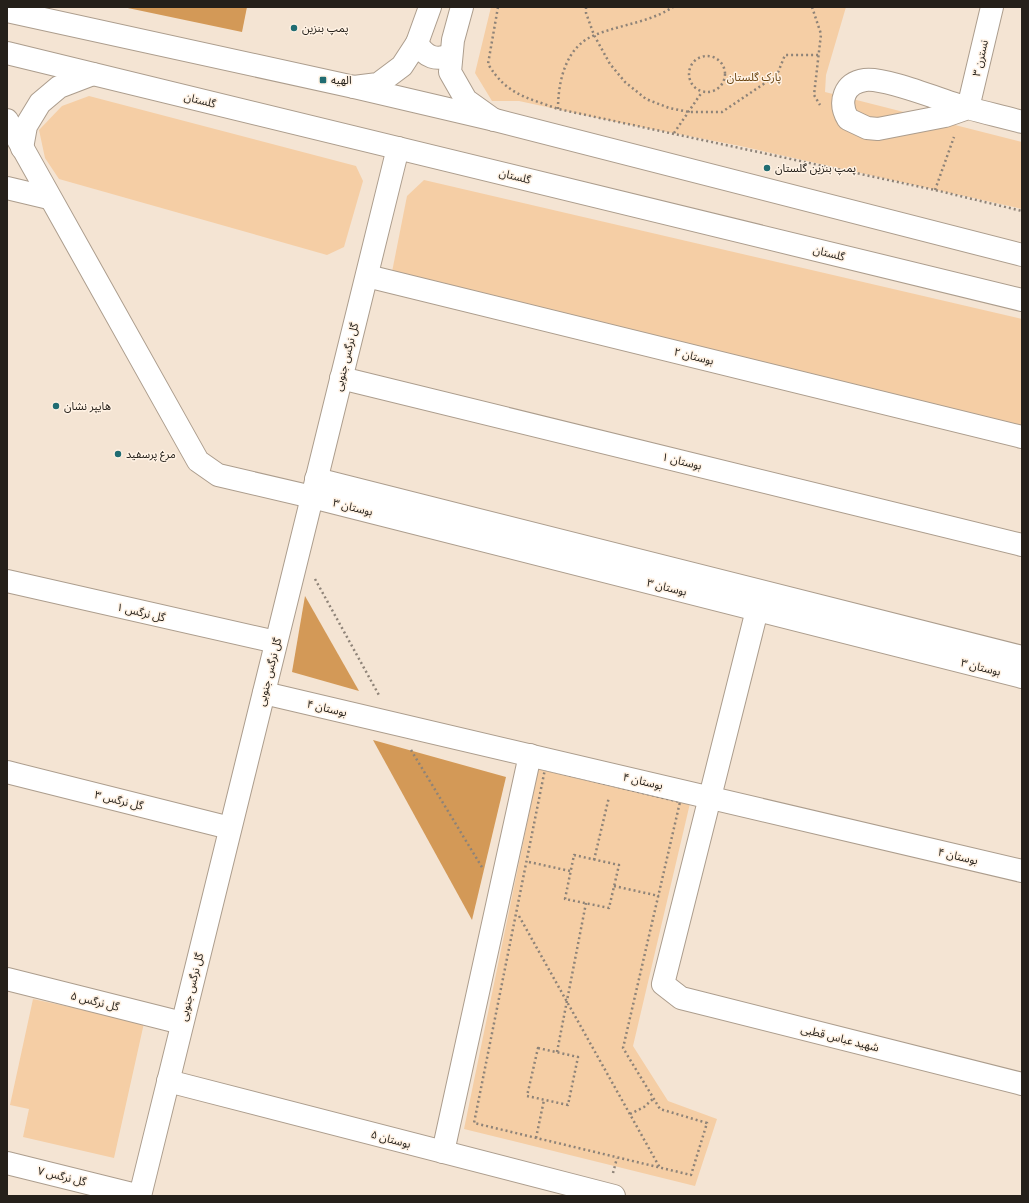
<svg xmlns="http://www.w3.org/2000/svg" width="1029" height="1203" font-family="'Public Sans','Noto Sans Arabic',sans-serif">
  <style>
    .green { fill: #f5cea5 }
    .forest { fill: #d39957 }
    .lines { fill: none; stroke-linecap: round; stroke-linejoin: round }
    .minor-casing { stroke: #ac9d8d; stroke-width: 24 }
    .major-casing { stroke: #ac9d8d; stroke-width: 24 }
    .path { stroke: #8e8378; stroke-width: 2.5; stroke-dasharray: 2 3; stroke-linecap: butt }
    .minor { stroke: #fff; stroke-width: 22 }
    .major { stroke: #fff; stroke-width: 22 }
    .poi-dot { fill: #206c72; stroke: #fff2e4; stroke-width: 1.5 }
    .labels { text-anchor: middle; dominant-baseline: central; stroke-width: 3; stroke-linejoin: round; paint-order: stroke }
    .poi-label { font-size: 11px; fill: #25201a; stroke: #fff2e4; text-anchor: start }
    .street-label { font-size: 11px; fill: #25201a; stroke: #fff2e4 }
    .park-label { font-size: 11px; fill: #6a4410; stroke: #fff2e4 }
  </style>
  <rect width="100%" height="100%" fill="#f4e4d3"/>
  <g class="green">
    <polygon points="491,7 846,7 826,75 825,92 1022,142 1022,209 740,146 621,123 519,101 492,101 475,73"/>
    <polygon points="89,96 356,166 363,181 344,247 327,255 59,179 45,158 39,130 62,106"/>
    <polygon points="424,180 1022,319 1022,426 392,272 407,196"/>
    <polygon points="540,761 691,799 633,1046 668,1101 717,1119 695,1186 464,1129"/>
    <polygon points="33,999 144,1023 114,1158 23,1137 29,1109 10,1105"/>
  </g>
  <g class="forest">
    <polygon points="123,7 247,7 242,32"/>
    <polygon points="305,596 359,691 292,672"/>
    <polygon points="373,740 506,777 472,920"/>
  </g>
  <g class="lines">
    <defs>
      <g id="minor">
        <polyline points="462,7 453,40 450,72 466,100 494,120"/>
        <path d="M 417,43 C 425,57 437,62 451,54"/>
        <polyline points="354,87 378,84 402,66 417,43 430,7"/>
        <path d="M 968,108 L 945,116 L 878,129 L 867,128 L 848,119 C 838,102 844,83 865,80 C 886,77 945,102 968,108 C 986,113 1004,117 1022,122"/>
        <polyline points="968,108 992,7"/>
        <polyline points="7,120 198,461 218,475 312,497 1022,677"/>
        <polyline points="22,148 26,126 40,103 59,87 93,74"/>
        <polyline points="7,188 49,198"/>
        <polyline points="367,276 1022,437"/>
        <polyline points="341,378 1022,545"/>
        <polyline points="316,479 1022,657"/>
        <polyline points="7,581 276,642"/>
        <polyline points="757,610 663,984 681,998 1022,1084"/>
        <polyline points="264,693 1022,871"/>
        <polyline points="7,772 230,828"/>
        <polyline points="7,979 182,1023"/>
        <polyline points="168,1081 614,1196"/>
        <polyline points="443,1152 530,755"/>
        <polyline points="7,1163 140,1196"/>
        <polyline points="140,1196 398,148"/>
      </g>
      <g id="major">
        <polyline points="7,11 354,87 495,120 1022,255"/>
        <polyline points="7,53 1022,300"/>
      </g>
    </defs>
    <use href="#minor" class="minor-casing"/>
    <use href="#major" class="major-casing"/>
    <g class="path">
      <path d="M 498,7 L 488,64 C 507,95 526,97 558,109 L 935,190 L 1022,211"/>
      <polyline points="586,7 586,13 594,35 610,64 625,82 646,99 669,108 689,112 722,112 777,75 785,55 819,55"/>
      <polyline points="812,7 821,34 814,95 820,105"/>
      <circle cx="707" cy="74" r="18"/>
      <path d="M 558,109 C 558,81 566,46 595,35 C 622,24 648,23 673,7"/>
      <polyline points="674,133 702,92"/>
      <polyline points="935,190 954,137"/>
      <polyline points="315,579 380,697"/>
      <polyline points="411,750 483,869"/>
      <polygon points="545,769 680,802 623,1048 660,1109 707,1123 691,1175 474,1123"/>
      <polygon points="574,855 619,865 609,908 565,899"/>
      <polyline points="594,860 609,797"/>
      <polyline points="529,862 570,871"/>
      <polyline points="614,886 659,896"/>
      <polyline points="519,916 660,1168"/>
      <polygon points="538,1048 578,1057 568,1105 527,1096"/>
      <polyline points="557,1052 586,903"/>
      <polyline points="630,1114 644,1107 654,1098"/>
      <polyline points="536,1138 544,1100"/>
      <polyline points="613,1173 617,1158"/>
    </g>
    <use href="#minor" class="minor"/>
    <use href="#major" class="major"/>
  </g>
  <g class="poi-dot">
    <circle cx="294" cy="28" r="4"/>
    <rect x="319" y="76" width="8" height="8" rx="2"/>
    <circle cx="767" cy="168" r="4"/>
    <circle cx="56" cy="406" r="4"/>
    <circle cx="118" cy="454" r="4"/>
  </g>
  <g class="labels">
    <g class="poi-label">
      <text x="302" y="28">پمپ بنزین</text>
      <text x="331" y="80">الهیه</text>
      <text x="775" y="168">پمپ بنزین گلستان</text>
      <text x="64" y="406">هایپر نشان</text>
      <text x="126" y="454">مرغ پرسفید</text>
    </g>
    <g class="street-label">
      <text transform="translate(980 58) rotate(-77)">نسترن ۳</text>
      <text transform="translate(200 100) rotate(14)">گلستان</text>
      <text transform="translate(515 176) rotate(14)">گلستان</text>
      <text transform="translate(829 253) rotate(14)">گلستان</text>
      <text transform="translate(694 356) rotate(14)">بوستان ۲</text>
      <text transform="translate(346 357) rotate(-76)">گل نرگس جنوبی</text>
      <text transform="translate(682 461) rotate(14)">بوستان ۱</text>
      <text transform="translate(353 507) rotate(14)">بوستان ۳</text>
      <text transform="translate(667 587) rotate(14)">بوستان ۳</text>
      <text transform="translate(141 612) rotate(13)">گل نرگس ۱</text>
      <text transform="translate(981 667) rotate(14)">بوستان ۳</text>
      <text transform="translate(269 672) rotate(-76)">گل نرگس جنوبی</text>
      <text transform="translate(327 708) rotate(13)">بوستان ۴</text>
      <text transform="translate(643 781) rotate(13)">بوستان ۴</text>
      <text transform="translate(119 800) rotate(14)">گل نرگس ۳</text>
      <text transform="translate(958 856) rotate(13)">بوستان ۴</text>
      <text transform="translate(191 987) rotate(-76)">گل نرگس جنوبی</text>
      <text transform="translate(95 1001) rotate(14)">گل نرگس ۵</text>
      <text transform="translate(840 1038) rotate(14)">شهید عباس قطبی</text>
      <text transform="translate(391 1139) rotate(15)">بوستان ۵</text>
      <text transform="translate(62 1176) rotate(14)">گل نرگس ۷</text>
    </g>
    <g class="park-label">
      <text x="754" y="77">پارک گلستان</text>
    </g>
  </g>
  <rect width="1029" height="1203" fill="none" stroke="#25201a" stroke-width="16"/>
</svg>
